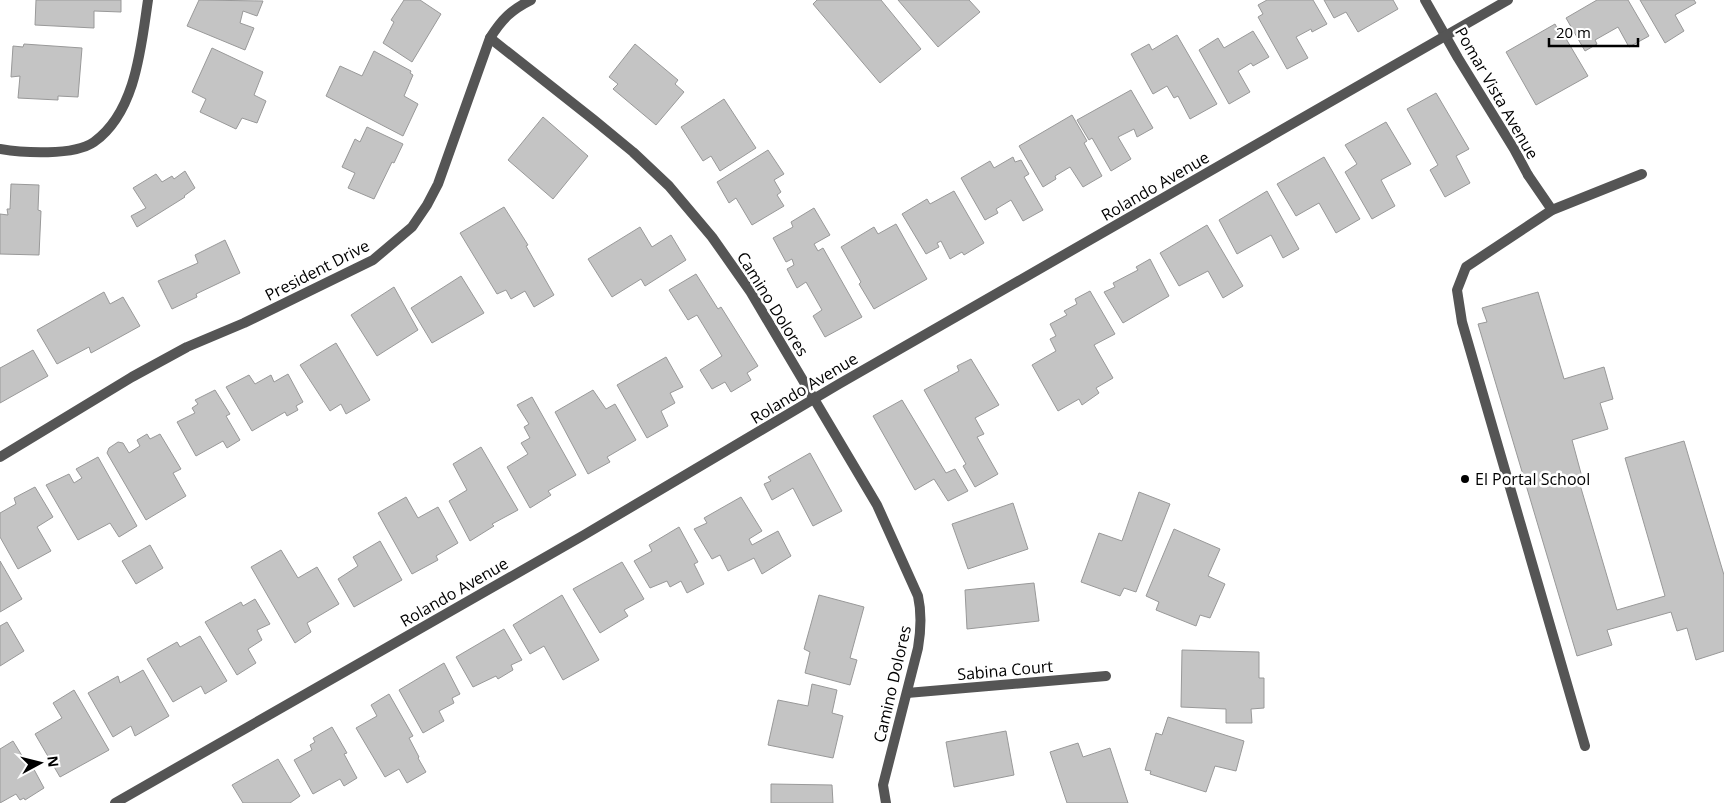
<svg xmlns="http://www.w3.org/2000/svg" width="1724" height="803" font-family="'Open Sans',sans-serif">
  <style>
    .building { fill: #c4c4c4; stroke: #999 }
    .lines { fill: none; stroke-linecap: round; stroke-linejoin: round }
    .service { stroke: #555; stroke-width: 10 }
    .minor { stroke: #555; stroke-width: 10 }
    .poi-dot { fill: #000; stroke: #fff; stroke-width: 2 }
    .labels { text-anchor: middle; dominant-baseline: central; stroke-width: 5; stroke-linejoin: round; paint-order: stroke }
    .street-label { font-size: 16px; fill: #000; stroke: #fff }
    .poi-label { font-size: 16px; fill: #000; stroke: #fff; text-anchor: start }
  </style>
  <rect width="100%" height="100%" fill="#fff"/>
  <g class="building">
    <polygon points="36,0 121,0 121,12 94,11 94,28 35,25"/>
    <polygon points="199,0 263,1 257,16 243,11 240,23 254,28 245,50 187,26"/>
    <polygon points="404,0 420,0 441,14 412,62 383,43 394,22 391,20"/>
    <polygon points="817,0 881,0 921,49 880,83 813,4"/>
    <polygon points="898,0 969,0 980,12 938,47"/>
    <polygon points="1267,0 1313,0 1327,24 1312,32 1311,29 1296,37 1308,58 1287,69 1258,17 1263,14 1258,5"/>
    <polygon points="1324,0 1393,0 1398,9 1358,32 1346,12 1334,18"/>
    <polygon points="1597,0 1628,0 1649,36 1629,47 1618,27 1595,40 1597,44 1585,51 1566,18"/>
    <polygon points="1640,0 1694,0 1696,3 1675,15 1684,31 1665,43"/>
    <polygon points="1555,24 1563,39 1565,37 1588,76 1536,105 1506,52"/>
    <polygon points="1253,31 1269,57 1253,66 1251,63 1238,71 1250,92 1229,104 1199,50 1218,38 1224,48"/>
    <polygon points="1177,35 1217,104 1190,119 1178,96 1174,98 1167,86 1153,94 1131,54 1149,44 1152,50"/>
    <polygon points="24,44 82,48 78,97 58,96 58,100 18,98 20,76 11,77 13,46 23,47"/>
    <polygon points="635,44 678,80 675,84 684,92 656,125 613,89 618,84 609,77"/>
    <polygon points="212,48 263,72 254,95 266,101 257,123 242,118 236,129 200,112 206,99 192,92"/>
    <polygon points="374,51 411,71 410,73 413,75 404,96 418,104 403,136 326,96 340,66 362,76"/>
    <polygon points="1131,90 1153,128 1137,137 1134,129 1118,137 1131,159 1111,171 1092,138 1089,140 1077,120"/>
    <polygon points="1436,93 1469,149 1456,156 1470,183 1445,197 1430,170 1438,165 1407,109"/>
    <polygon points="724,99 756,148 720,171 711,156 703,161 681,127"/>
    <polygon points="1072,115 1087,141 1084,143 1102,176 1083,187 1070,167 1055,176 1056,179 1043,187 1019,146"/>
    <polygon points="543,117 588,156 553,199 508,160"/>
    <polygon points="1386,122 1411,164 1381,180 1395,206 1372,219 1345,172 1357,164 1345,145"/>
    <polygon points="367,127 403,144 394,163 392,162 374,199 348,188 355,173 342,167 355,139 360,142"/>
    <polygon points="768,150 784,174 774,180 781,192 777,195 784,206 752,225 736,198 729,203 717,182"/>
    <polygon points="1013,157 1015,162 1021,160 1029,174 1024,177 1043,210 1023,221 1011,200 996,209 998,213 985,220 961,178 990,161 994,168"/>
    <polygon points="1324,157 1360,219 1336,233 1319,203 1296,216 1277,184"/>
    <polygon points="185,171 195,188 184,196 185,197 137,227 131,216 146,208 133,188 156,174 162,182 172,176 174,179"/>
    <polygon points="11,184 39,185 38,210 41,211 39,255 0,254 0,214 8,215 7,209 10,209"/>
    <polygon points="954,191 984,243 964,255 962,252 950,259 941,241 937,243 939,247 926,254 902,214 927,199 930,204"/>
    <polygon points="1267,191 1299,249 1283,258 1271,235 1237,254 1219,220"/>
    <polygon points="504,207 528,245 526,246 554,295 534,307 525,291 511,299 506,290 497,294 460,233"/>
    <polygon points="814,208 830,235 814,244 818,251 823,248 862,317 825,337 813,316 822,310 806,282 797,288 787,269 794,265 792,259 786,262 773,238 793,227 791,222"/>
    <polygon points="896,224 927,279 874,309 859,284 861,282 841,247 874,227 878,234"/>
    <polygon points="1207,225 1243,286 1223,298 1208,271 1179,286 1160,253"/>
    <polygon points="640,227 652,247 671,235 686,260 645,286 641,279 612,297 588,259"/>
    <polygon points="225,240 240,273 196,294 197,297 172,309 158,281 198,263 195,255"/>
    <polygon points="1150,259 1169,296 1123,323 1104,292 1115,287 1113,283 1138,270 1136,267"/>
    <polygon points="696,274 718,309 721,307 758,366 747,373 751,380 731,392 725,382 712,389 700,370 722,356 697,315 688,320 669,290"/>
    <polygon points="461,276 484,313 432,343 411,308"/>
    <polygon points="394,287 418,330 377,356 351,315"/>
    <polygon points="1090,291 1115,334 1094,345 1113,378 1096,388 1099,393 1082,405 1079,399 1058,411 1032,365 1056,351 1050,339 1056,336 1050,324 1067,315 1064,311 1077,304 1075,299"/>
    <polygon points="104,292 110,304 123,297 140,326 91,353 89,347 57,364 37,330"/>
    <polygon points="1538,292 1564,379 1604,367 1613,399 1600,403 1608,429 1572,440 1582,477 1578,478 1617,610 1665,596 1625,458 1684,441 1724,575 1724,651 1696,660 1687,628 1677,631 1671,612 1607,630 1612,645 1577,656 1478,324 1487,322 1482,308"/>
    <polygon points="336,343 370,400 346,414 341,404 330,411 300,365"/>
    <polygon points="33,350 48,376 0,403 0,368"/>
    <polygon points="666,357 683,387 670,393 675,403 661,411 668,426 647,438 617,385"/>
    <polygon points="971,359 999,405 975,418 984,434 977,437 998,474 975,487 963,466 966,464 924,390 959,371 957,366"/>
    <polygon points="288,374 303,402 296,406 298,410 287,416 285,412 252,431 226,387 249,375 255,384 271,375 274,382"/>
    <polygon points="215,390 230,414 226,416 240,440 227,448 223,441 196,456 177,422 195,413 192,408 198,404 195,400"/>
    <polygon points="593,390 606,409 615,404 636,440 607,457 610,462 588,474 555,412"/>
    <polygon points="532,397 576,475 548,491 551,495 530,508 507,467 528,454 521,443 530,438 524,427 529,424 517,405"/>
    <polygon points="902,400 946,473 955,469 968,491 948,501 934,479 915,490 873,416"/>
    <polygon points="147,434 150,439 160,434 181,469 173,473 186,496 146,520 107,453 109,448 118,442 123,443 129,453 140,446 137,440"/>
    <polygon points="481,447 518,510 492,524 494,526 470,541 449,501 467,490 453,464"/>
    <polygon points="810,453 842,511 813,526 793,488 772,500 764,484 771,481 768,477"/>
    <polygon points="98,457 137,526 119,537 110,523 78,540 46,485 69,474 74,483 82,478 76,469"/>
    <polygon points="35,487 53,517 37,527 51,551 18,569 0,537 0,513 16,504 14,498"/>
    <polygon points="1139,492 1170,504 1136,592 1124,588 1120,596 1081,582 1099,533 1122,541"/>
    <polygon points="406,497 418,518 438,507 458,543 436,556 438,560 412,574 378,513"/>
    <polygon points="741,497 762,531 749,539 752,545 778,531 791,556 762,574 754,558 728,571 720,555 712,559 694,529 707,523 704,518"/>
    <polygon points="1013,503 1028,549 968,569 952,524"/>
    <polygon points="679,527 698,562 694,564 704,584 687,593 681,581 670,587 667,581 650,588 634,561 652,551 649,545"/>
    <polygon points="1174,529 1220,549 1208,576 1225,584 1210,618 1200,615 1196,626 1156,610 1159,602 1146,596"/>
    <polygon points="380,541 402,580 354,607 338,579 358,566 353,557"/>
    <polygon points="150,545 163,568 136,584 122,561"/>
    <polygon points="281,550 298,578 317,567 339,604 307,623 311,632 295,643 251,567"/>
    <polygon points="0,561 22,599 0,612"/>
    <polygon points="622,562 644,599 624,610 628,616 600,633 573,589"/>
    <polygon points="1034,583 1039,621 967,629 965,590"/>
    <polygon points="562,595 599,660 563,680 544,646 530,654 513,625"/>
    <polygon points="819,595 864,607 850,658 857,660 850,685 805,673 810,652 804,649"/>
    <polygon points="255,599 270,624 257,630 262,640 248,649 256,663 237,675 205,622 241,602 243,606"/>
    <polygon points="7,622 24,651 0,666 0,626"/>
    <polygon points="504,629 522,660 511,665 513,670 498,679 496,676 473,687 456,657"/>
    <polygon points="200,636 227,681 205,694 201,686 173,702 147,659 177,642 180,647"/>
    <polygon points="1182,650 1259,652 1259,678 1264,678 1264,708 1251,709 1252,723 1226,723 1226,709 1181,707"/>
    <polygon points="444,663 460,694 452,698 454,703 439,711 444,721 423,733 399,690"/>
    <polygon points="143,670 169,716 135,736 131,726 113,737 88,693 118,676 120,683"/>
    <polygon points="812,684 837,690 832,713 843,716 833,758 768,745 778,700 808,706"/>
    <polygon points="74,690 109,750 60,777 35,734 62,718 53,703"/>
    <polygon points="389,694 413,736 409,738 419,757 418,758 426,772 407,783 399,769 385,777 356,728 377,716 371,705"/>
    <polygon points="1168,717 1244,741 1236,771 1215,766 1206,792 1150,774 1151,771 1145,770 1156,733 1162,735"/>
    <polygon points="332,727 347,753 344,754 357,778 344,786 340,779 313,794 294,760 312,750 310,745 315,742 313,738"/>
    <polygon points="1006,731 1014,775 954,787 946,742"/>
    <polygon points="13,741 27,764 30,762 44,788 25,800 24,798 20,800 16,794 0,803 0,749"/>
    <polygon points="1078,743 1083,757 1110,748 1128,803 1067,803 1050,752"/>
    <polygon points="278,759 300,796 290,803 243,803 232,785"/>
    <polygon points="771,784 832,785 833,803 771,803"/>
  </g>
  <g class="lines">
    <g class="service">
      <polyline points="1528,175 1552,210"/>
      <polyline points="1585,746 1462,322 1457,290 1466,267 1552,210 1642,174"/>
    </g>
    <g class="minor">
      <polyline points="1425,0 1458,58 1514,149 1528,175"/>
      <path d="M 490,38 L 594,120 L 633,152 L 669,186 L 712,237 L 750,291 L 877,505 L 918,596 C 922,614 921,630 918,648 L 883,785 L 886,803"/>
      <path d="M 0,149 C 23,153 74,156 94,142 C 136,112 141,47 148,0"/>
      <path d="M 0,457 L 132,377 L 187,347 L 244,323 L 373,260 L 412,227 L 427,205 L 438,184 L 490,38 C 502,19 511,10 531,0"/>
      <polyline points="907,693 1106,676"/>
      <polyline points="115,803 584,535 839,384 1508,0"/>
    </g>
  </g>
  <circle class="poi-dot" cx="1465" cy="479" r="5"/>
  <g class="labels">
    <g class="street-label">
      <text transform="translate(1497 93) rotate(60)">Pomar Vista Avenue</text>
      <text transform="translate(1155 186) rotate(-30)">Rolando Avenue</text>
      <text transform="translate(317 270) rotate(-27)">President Drive</text>
      <text transform="translate(773 304) rotate(58)">Camino Dolores</text>
      <text transform="translate(804 388) rotate(-31)">Rolando Avenue</text>
      <text transform="translate(454 592) rotate(-30)">Rolando Avenue</text>
      <text transform="translate(1005 670) rotate(-5)">Sabina Court</text>
      <text transform="translate(892 684) rotate(-77)">Camino Dolores</text>
    </g>
    <g class="poi-label">
      <text x="1475" y="479">El Portal School</text>
    </g>
  </g>
  <g transform="translate(40 763) rotate(83)" stroke="#ffffff" stroke-width="4" paint-order="stroke">
  <path d="M0-4L9 19L0 12L-9 19Z" fill="#000000"/>
  <text y="-8" font-size="14" font-weight="bold" text-anchor="middle" fill="#000000">N</text>
  </g>
  <path d="M1549 38v8h89v-8" fill="none" stroke="#000000" stroke-width="2.5"/>
  <text x="1556" y="38" font-size="15" fill="#000000" stroke="#ffffff" stroke-width="4" paint-order="stroke">20 m</text>
</svg>
